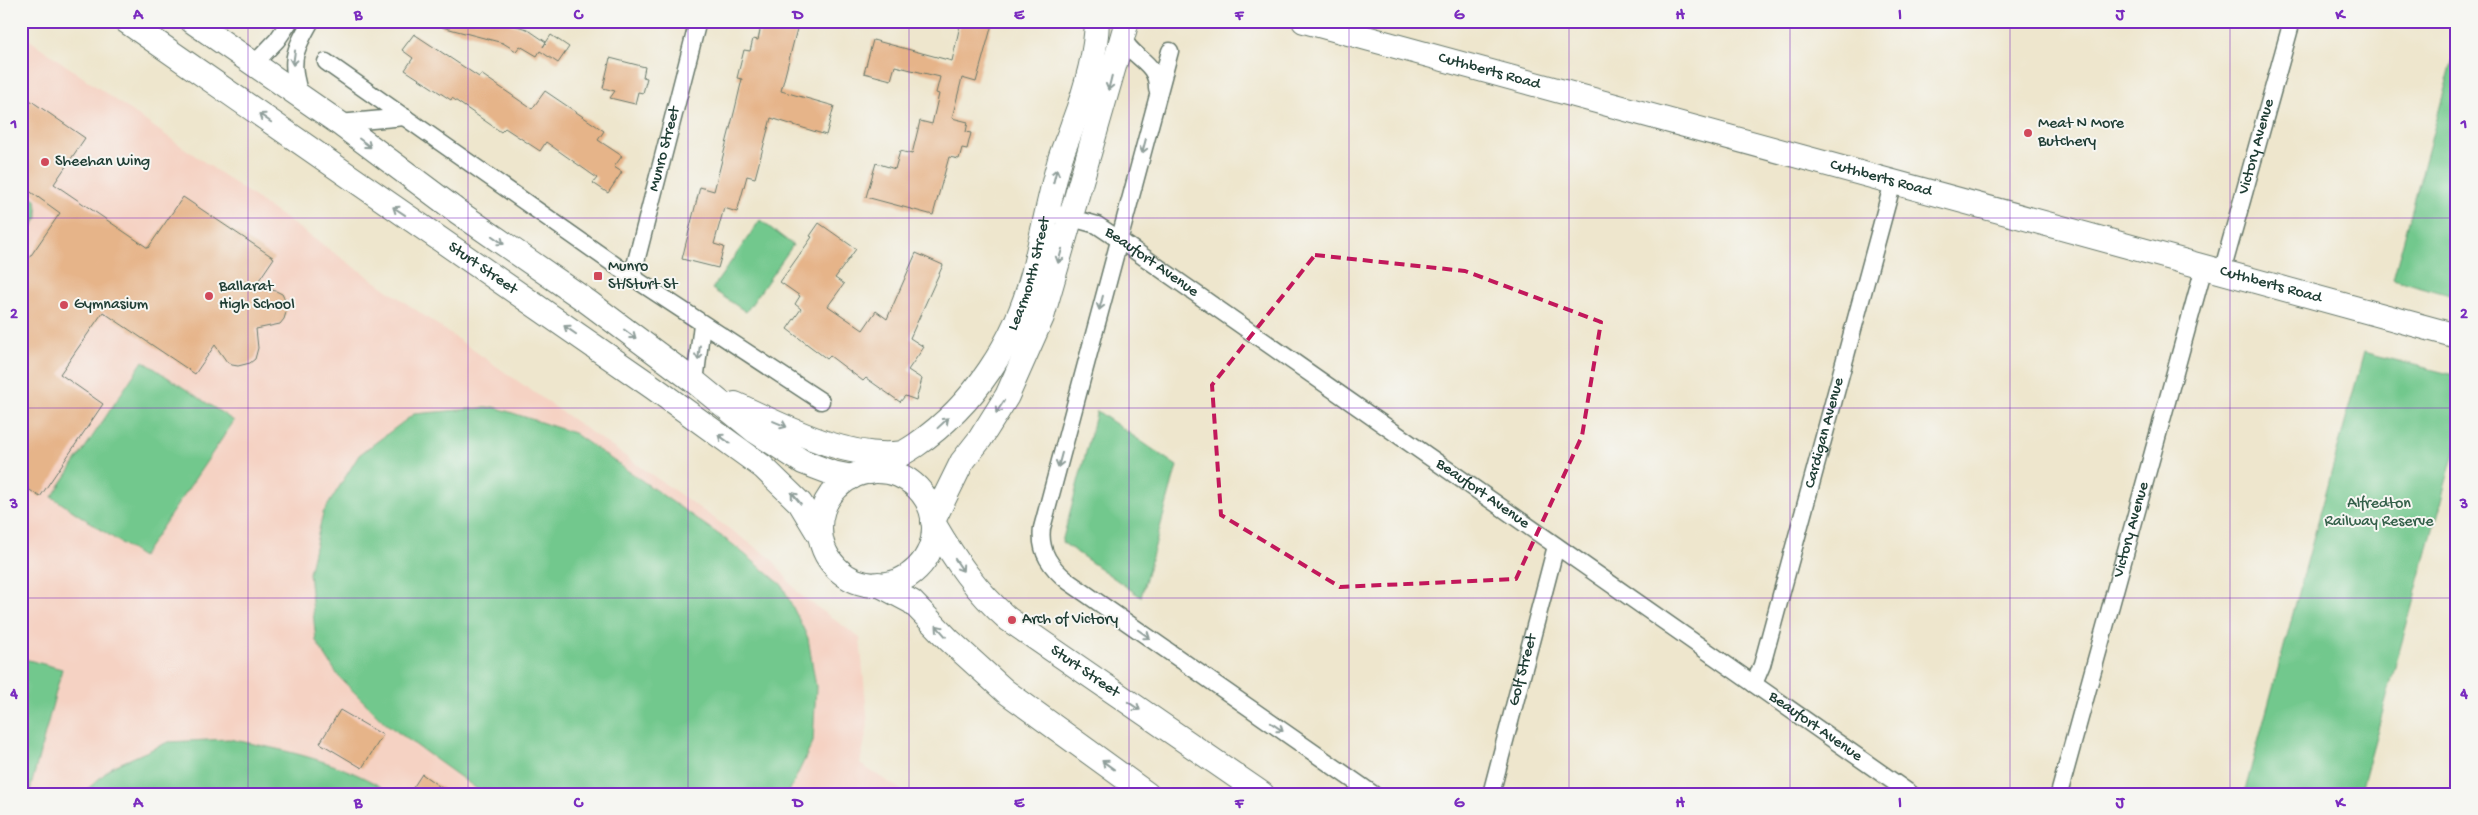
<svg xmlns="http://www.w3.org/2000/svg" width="2478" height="815" font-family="'Gochi Hand',sans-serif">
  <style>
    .built { fill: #f5d2c3 }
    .green { fill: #72c88d; stroke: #488260 }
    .building { fill: #e6b489 }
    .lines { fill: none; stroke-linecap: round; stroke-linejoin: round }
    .street-casing { stroke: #67786a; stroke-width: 19 }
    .secondary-casing { stroke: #67786a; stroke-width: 26 }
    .street { stroke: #fff; stroke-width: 16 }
    .secondary { stroke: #fff; stroke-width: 24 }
    .oneway { stroke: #8f9e9a }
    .marked { fill: none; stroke: #c2185b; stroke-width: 4; stroke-dasharray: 10 6; stroke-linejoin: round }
    .grid { fill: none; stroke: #7b2cbf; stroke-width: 1; stroke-opacity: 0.55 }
    .poi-dot { fill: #d1495b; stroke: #f6f6f2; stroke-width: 2 }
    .labels { text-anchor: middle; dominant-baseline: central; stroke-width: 4; stroke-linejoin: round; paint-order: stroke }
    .street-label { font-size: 16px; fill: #1f3d34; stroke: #f6f6f2 }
    .poi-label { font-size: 16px; fill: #1f3d34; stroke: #f6f6f2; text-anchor: start }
    .park-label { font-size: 16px; fill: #34604a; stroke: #f6f6f2 }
    .neatline { fill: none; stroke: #7b2cbf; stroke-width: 2 }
    .grid-label { font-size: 16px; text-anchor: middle; font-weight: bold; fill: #7b2cbf }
  </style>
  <rect width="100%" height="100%" fill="#f6f6f2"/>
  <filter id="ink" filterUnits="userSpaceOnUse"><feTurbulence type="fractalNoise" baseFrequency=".02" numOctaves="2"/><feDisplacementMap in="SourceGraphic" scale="10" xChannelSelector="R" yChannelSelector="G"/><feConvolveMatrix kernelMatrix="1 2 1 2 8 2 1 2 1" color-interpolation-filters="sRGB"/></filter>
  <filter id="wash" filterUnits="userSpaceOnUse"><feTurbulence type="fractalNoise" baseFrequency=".0096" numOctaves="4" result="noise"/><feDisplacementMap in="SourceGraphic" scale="20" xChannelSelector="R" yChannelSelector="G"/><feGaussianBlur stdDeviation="1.12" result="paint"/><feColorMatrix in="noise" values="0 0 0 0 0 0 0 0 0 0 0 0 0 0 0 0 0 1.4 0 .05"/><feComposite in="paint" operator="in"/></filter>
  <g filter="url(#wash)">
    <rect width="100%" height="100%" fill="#eee6cd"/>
    <polygon class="built" points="21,34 771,558 799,594 860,638 868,725 860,764 901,790 900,794 21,794"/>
    <g class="green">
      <polygon points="2457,44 2457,297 2393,279"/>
      <polygon points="21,189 36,199 38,218 21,242"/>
      <polygon points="760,220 793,245 746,312 712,289"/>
      <polygon points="2364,352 2457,376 2457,442 2360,794 2244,794"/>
      <polygon points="143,361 234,421 142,557 52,497"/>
      <polygon points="494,407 574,433 731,543 782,585 808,638 816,687 813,742 788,794 484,794 385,723 339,677 316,641 309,573 323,513 359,455 414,414"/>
      <polygon points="1097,411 1177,466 1141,597 1062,542"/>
      <polygon points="21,658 62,669 29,794 21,794"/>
      <path d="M 229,739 C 285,750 344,762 393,794 L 82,794 L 112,767 L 168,742 Z"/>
    </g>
    <g id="blocks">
      <g class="building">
        <polygon points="442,21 499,21 527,29 546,42 543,47 551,35 569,47 558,63 540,51 537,56 520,46 516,51 503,43 442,27"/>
        <polygon points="762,21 799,21 781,91 834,106 826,135 771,118 755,178 747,176 737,212 724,208 714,244 724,247 718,268 682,259 700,187 714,191 735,109 742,79 737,78 744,50 750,51 753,39 758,40"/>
        <polygon points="961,21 993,21 976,82 962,78 952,118 968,122 966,132 971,133 967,149 962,148 959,159 949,157 933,215 866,197 876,163 895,169 900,151 912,154 920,121 932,124 939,94 936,93 940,77 895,66 891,80 864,73 873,40 952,61"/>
        <polygon points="414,34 479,77 481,74 532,109 545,91 604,131 598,140 622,156 614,167 622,172 608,193 593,183 597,178 546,142 540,151 505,128 501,132 452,98 451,100 405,70 413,58 402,50"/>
        <polygon points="610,58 645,67 643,77 647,78 643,93 638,92 635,104 610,98 615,91 603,88"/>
        <polygon points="21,94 85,138 54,184 148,248 183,197 274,258 255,286 276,291 282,294 288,306 284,319 280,324 256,329 258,348 255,359 250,363 238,366 232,365 227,362 215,345 195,374 103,312 60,374 103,404 40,497 21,484 21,270 60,213 21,185"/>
        <polygon points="819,223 856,249 835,278 844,284 828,306 863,330 876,311 887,319 916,253 943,265 910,338 924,347 908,370 922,379 916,400 905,396 900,402 866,378 863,381 830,356 827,359 787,329 801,309 795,304 800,296 780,282 812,237 810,236"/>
        <polygon points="340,710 383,735 362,768 320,743"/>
        <polygon points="422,774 450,794 409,794"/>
      </g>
    </g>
  </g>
  <g filter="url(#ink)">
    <use href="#blocks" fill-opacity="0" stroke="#67786a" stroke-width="1"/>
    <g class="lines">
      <defs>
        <g id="street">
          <path d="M 1122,36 C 1131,59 1158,61 1157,89"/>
          <path d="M 1170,51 L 1042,528 C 1039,552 1051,568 1069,582 L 1373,794"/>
          <polyline points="326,62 632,277 821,401"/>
          <polyline points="254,64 277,40 290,21"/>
          <path d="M 301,97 C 289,63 293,52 311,21"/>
          <polyline points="339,123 405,117"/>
          <path id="s1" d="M 1047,211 L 1097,225 L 1118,239 L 1911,794"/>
          <path id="s2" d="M 2222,272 L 2292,21"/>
          <path id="s3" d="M 632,277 L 698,21"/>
          <polyline points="695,382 702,324"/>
          <path id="s4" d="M 1754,684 L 1762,665 L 1893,182"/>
          <path id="s5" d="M 1491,794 L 1556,546"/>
          <path id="s6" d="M 2059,794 L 2204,267"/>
        </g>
        <g id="secondary">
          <path id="s7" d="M 126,21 L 654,388 L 763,467 L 800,503 L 820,536"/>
          <polyline points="192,21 339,123 458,212 588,302 695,382 755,431 803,462 832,473 852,477"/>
          <path id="s8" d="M 1304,21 L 2457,336"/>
          <path d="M 735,404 C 783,426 848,461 902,453"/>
          <circle cx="877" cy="528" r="57"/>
          <path id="s9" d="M 870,472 C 885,463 901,455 916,445 C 975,404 1015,342 1033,274 C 1042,237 1049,199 1059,163 C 1062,150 1069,137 1073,124 C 1085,92 1096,56 1097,21"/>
          <polyline points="933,521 962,462 980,439 1007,396 1042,317 1127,21"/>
          <path id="s10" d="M 934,524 C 955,560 976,591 1008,619 L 1262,794"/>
          <polyline points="878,584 912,602 949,640 1005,691 1147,794"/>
        </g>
      </defs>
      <use href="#street" class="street-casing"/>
      <use href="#secondary" class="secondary-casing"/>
      <use href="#street" class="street"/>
      <use href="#secondary" class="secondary"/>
    </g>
    <defs><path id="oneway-shaft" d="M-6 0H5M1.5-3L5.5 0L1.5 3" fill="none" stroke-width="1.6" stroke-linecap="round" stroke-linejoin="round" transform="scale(1.25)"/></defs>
    <g class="oneway">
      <use href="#oneway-shaft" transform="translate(294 58) rotate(98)"/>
      <use href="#oneway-shaft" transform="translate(1110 83) rotate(104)"/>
      <use href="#oneway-shaft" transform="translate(265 118) rotate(-145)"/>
      <use href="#oneway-shaft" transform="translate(365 143) rotate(37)"/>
      <use href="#oneway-shaft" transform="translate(1144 146) rotate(105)"/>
      <use href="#oneway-shaft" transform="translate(1055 176) rotate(-76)"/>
      <use href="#oneway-shaft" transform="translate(399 211) rotate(-146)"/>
      <use href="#oneway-shaft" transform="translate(498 240) rotate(35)"/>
      <use href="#oneway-shaft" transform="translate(1060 256) rotate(106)"/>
      <use href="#oneway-shaft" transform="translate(1101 303) rotate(105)"/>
      <use href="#oneway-shaft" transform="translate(570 330) rotate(-145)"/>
      <use href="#oneway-shaft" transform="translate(630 334) rotate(37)"/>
      <use href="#oneway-shaft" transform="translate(699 353) rotate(97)"/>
      <use href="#oneway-shaft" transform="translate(1000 407) rotate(123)"/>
      <use href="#oneway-shaft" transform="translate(943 423) rotate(-43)"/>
      <use href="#oneway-shaft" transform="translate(780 424) rotate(23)"/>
      <use href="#oneway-shaft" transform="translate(724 439) rotate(-144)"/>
      <use href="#oneway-shaft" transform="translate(1060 460) rotate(105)"/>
      <use href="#oneway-shaft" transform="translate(796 498) rotate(-130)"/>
      <use href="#oneway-shaft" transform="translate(959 565) rotate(56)"/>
      <use href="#oneway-shaft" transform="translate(941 631) rotate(-131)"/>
      <use href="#oneway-shaft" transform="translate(1144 634) rotate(35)"/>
      <use href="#oneway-shaft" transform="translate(1134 706) rotate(34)"/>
      <use href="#oneway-shaft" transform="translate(1277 727) rotate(35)"/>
      <use href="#oneway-shaft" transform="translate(1108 765) rotate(-144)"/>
    </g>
  </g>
  <path class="marked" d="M 1315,255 L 1465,271 L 1601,322 L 1582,436 L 1516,579 L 1340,587 L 1221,515 L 1212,385 Z"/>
  <path class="grid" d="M 248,21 L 248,794M 468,21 L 468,794M 688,21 L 688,794M 909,21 L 909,794M 1129,21 L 1129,794M 1349,21 L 1349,794M 1569,21 L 1569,794M 1790,21 L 1790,794M 2010,21 L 2010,794M 2230,21 L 2230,794M 21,218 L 2457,218M 21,408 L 2457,408M 21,598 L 2457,598"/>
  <g class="poi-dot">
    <circle cx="2028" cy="133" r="5"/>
    <circle cx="45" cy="162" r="5"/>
    <rect x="593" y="271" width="10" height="10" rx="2.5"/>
    <circle cx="209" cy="296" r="5"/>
    <circle cx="64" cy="305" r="5"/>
    <circle cx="1012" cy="620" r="5"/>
  </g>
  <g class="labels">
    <g class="street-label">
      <text stroke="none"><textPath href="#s8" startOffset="192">Cuthberts Road</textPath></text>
      <text stroke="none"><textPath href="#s2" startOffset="130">Victory Avenue</textPath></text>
      <text stroke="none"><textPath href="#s3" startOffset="132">Munro Street</textPath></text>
      <text stroke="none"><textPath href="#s8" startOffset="598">Cuthberts Road</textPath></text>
      <text stroke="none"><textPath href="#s1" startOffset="118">Beaufort Avenue</textPath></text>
      <text stroke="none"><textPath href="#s7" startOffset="434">Sturt Street</textPath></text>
      <text stroke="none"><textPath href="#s9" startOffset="264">Learmonth Street</textPath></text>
      <text stroke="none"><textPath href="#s8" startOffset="1002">Cuthberts Road</textPath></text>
      <text stroke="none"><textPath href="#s4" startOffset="261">Cardigan Avenue</textPath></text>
      <text stroke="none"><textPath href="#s1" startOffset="522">Beaufort Avenue</textPath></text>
      <text stroke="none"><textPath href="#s6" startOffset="274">Victory Avenue</textPath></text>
      <text stroke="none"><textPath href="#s5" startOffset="128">Golf Street</textPath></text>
      <text stroke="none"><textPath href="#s10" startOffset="214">Sturt Street</textPath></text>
      <text stroke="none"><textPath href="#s1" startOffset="928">Beaufort Avenue</textPath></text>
    </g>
    <g class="poi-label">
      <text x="2038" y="124">Meat N More<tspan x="2038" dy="18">Butchery</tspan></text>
      <text x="55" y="162">Sheehan Wing</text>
      <text x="608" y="267">Munro<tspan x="608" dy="18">St/Sturt St</tspan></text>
      <text x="219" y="287">Ballarat<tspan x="219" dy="18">High School</tspan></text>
      <text x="74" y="305">Gymnasium</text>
      <text x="1022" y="620">Arch of Victory</text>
    </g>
    <g class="park-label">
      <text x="2379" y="504">Alfredton<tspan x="2379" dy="18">Railway Reserve</tspan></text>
    </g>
  </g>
  <rect width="2478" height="815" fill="none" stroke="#f6f6f2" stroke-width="55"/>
  <rect x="28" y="28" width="2422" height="760" class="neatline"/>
  <g class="grid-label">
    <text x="138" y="19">A</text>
    <text x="358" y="19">B</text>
    <text x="578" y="19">C</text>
    <text x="798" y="19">D</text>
    <text x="1019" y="19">E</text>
    <text x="1239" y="19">F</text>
    <text x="1459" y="19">G</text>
    <text x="1680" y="19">H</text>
    <text x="1900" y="19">I</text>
    <text x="2120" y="19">J</text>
    <text x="2340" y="19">K</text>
    <text x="14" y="128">1</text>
    <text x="2464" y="128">1</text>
    <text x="14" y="318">2</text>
    <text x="2464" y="318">2</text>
    <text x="14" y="508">3</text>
    <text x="2464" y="508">3</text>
    <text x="14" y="698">4</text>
    <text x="2464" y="698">4</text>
    <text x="138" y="807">A</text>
    <text x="358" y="807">B</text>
    <text x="578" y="807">C</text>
    <text x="798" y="807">D</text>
    <text x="1019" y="807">E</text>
    <text x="1239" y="807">F</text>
    <text x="1459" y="807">G</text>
    <text x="1680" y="807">H</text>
    <text x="1900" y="807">I</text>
    <text x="2120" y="807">J</text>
    <text x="2340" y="807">K</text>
  </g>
</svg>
